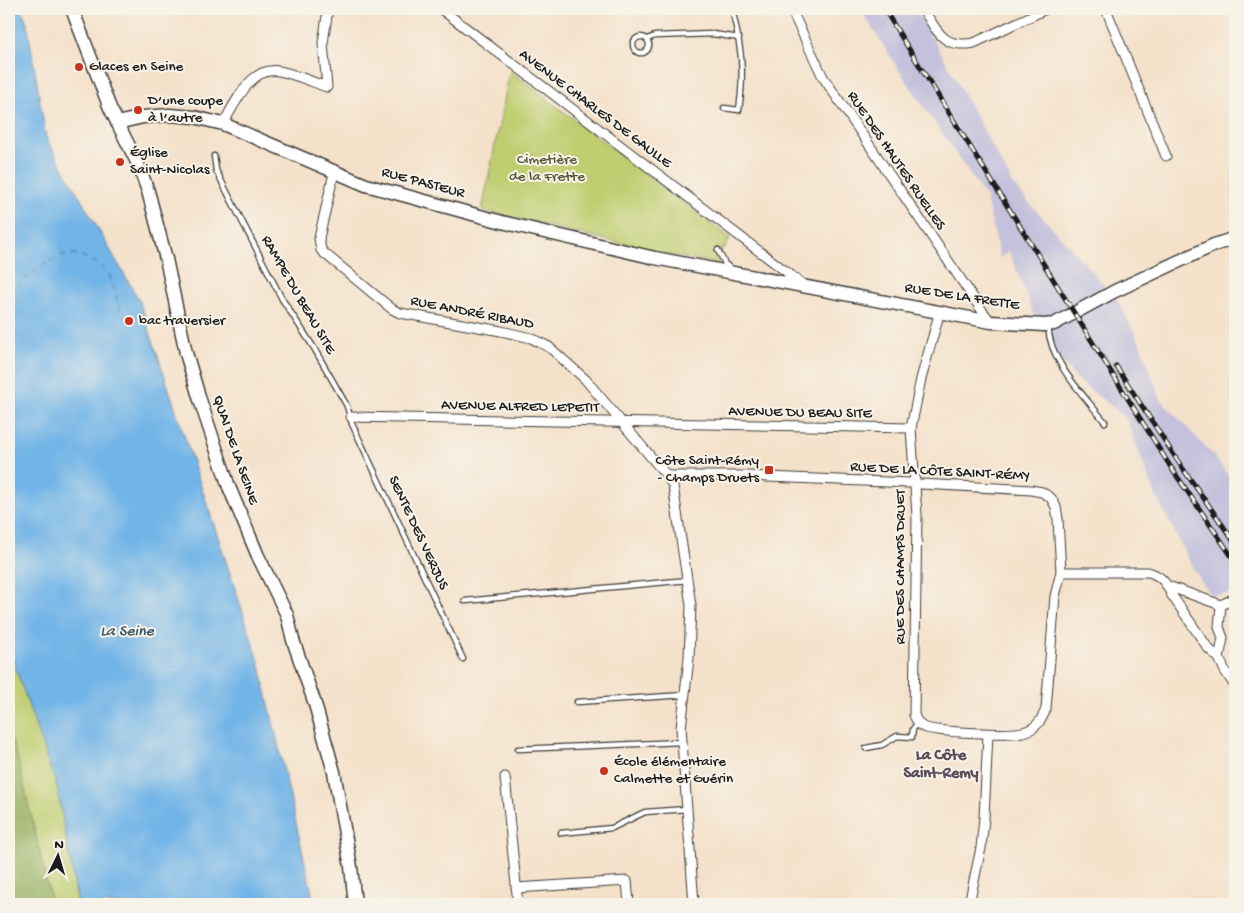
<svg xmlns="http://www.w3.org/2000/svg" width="1244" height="913" font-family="'Gochi Hand',sans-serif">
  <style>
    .industrial { fill: #c3c1db }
    .green { fill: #bfce70; stroke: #6e7546 }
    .forest { fill: #97b162; stroke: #5a663f }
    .water { fill: #71b4e7; stroke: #466882 }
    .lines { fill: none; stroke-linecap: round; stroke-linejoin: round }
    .ferry { stroke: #3e596d; stroke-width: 1; stroke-dasharray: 6 5; stroke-linecap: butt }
    .lane-casing { stroke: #3c3a36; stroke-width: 7 }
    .street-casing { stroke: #3c3a36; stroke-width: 11 }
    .secondary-casing { stroke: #3c3a36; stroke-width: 15 }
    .lane { stroke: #fff; stroke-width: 4.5 }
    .street { stroke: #fff; stroke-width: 9 }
    .secondary { stroke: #fff; stroke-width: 12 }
    .rail-casing { stroke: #1c1c1c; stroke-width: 5 }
    .rail { stroke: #f7f3e8; stroke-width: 3; stroke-dasharray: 9; stroke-linecap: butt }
    .poi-dot { fill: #c8321e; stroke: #f7f3e8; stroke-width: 2 }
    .labels { text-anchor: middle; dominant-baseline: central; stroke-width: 4; stroke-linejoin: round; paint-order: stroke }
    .poi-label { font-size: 15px; fill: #1c1c1c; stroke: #f7f3e8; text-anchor: start }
    .street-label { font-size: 15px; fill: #1c1c1c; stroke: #f7f3e8 }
    .park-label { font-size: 15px; fill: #555a39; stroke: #f7f3e8 }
    .water-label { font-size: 16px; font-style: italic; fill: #3e596d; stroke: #f7f3e8 }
    .neighbourhood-label { font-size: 16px; font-weight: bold; fill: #5d4c5a; stroke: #f7f3e8 }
  </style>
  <rect width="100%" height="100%" fill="#f7f3e8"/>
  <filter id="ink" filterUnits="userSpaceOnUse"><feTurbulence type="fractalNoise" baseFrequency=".02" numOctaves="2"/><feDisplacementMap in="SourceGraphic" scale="10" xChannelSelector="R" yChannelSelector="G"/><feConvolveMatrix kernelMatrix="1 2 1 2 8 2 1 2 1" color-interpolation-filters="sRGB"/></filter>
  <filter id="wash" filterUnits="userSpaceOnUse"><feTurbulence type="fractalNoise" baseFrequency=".0096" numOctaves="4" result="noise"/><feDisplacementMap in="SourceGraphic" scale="20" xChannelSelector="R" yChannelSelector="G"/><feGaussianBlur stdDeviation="1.12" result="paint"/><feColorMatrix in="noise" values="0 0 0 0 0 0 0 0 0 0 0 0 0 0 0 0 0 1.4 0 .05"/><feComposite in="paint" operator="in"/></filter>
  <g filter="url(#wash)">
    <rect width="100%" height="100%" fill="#f4e1ca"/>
    <polygon class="industrial" points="860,9 915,9 948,65 1014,186 1116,298 1139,341 1161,400 1215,457 1235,485 1235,591 1227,594 1211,595 1194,570 1153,490 1126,418 1078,380 1057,356 1048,318 1034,315 1009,251 1000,258 986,198 901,73"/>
    <g class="green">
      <polygon points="510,71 730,238 725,248 713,252 718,264 669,255 482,210"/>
      <polygon points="9,649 57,787 78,904 9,904"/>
    </g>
    <polygon class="forest" points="9,733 18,760 52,904 9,904"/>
    <polygon class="water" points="9,9 21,9 27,22 46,138 140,302 259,661 311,889 313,904 78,904 57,787 9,649"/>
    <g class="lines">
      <polyline class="ferry" points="9,296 16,287 37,269 61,255 78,254 98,264 110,276 123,318"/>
    </g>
  </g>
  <g filter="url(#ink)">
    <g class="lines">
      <defs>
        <g id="lane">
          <circle cx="641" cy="45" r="8"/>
          <polyline points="647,39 655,36 713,34 739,38"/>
          <path d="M 724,108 L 739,110 C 745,71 741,47 732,9"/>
          <polyline points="214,156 216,170 226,190 282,299 314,348 347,406 352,424 463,659"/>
          <polyline points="718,250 725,264 730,268"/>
          <path d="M 1048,326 C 1050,363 1083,394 1105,422"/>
          <polyline points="465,601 688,580"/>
          <polyline points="577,702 685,695"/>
          <polyline points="866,748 882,745 897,736 912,737 913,729 918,723"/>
          <polyline points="518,749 682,742"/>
          <polyline points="561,833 612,828 645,812 687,809"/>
        </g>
        <g id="street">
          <polyline points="441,9 805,286"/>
          <polyline points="791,9 823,77 983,312 991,322"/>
          <path d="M 923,9 C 937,31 943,49 974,43 L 1046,9"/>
          <polyline points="1106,9 1166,156"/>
          <path d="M 223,124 C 235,104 250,66 279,71 C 295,74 312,82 327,87 L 323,43 L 328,9"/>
          <polyline points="334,173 319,238 321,250 324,253 392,309 400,313 501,331 531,338 549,347 585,379 667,476 673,486 691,605 689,658 681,728 694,904"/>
          <polyline points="351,417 911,428"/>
          <path d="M 667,476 L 747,476 L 910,483 L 921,484 L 1031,490 L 1042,492 L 1051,498 L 1056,507 L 1058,519 L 1061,572 L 1055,596 L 1046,709 C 1042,719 1037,728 1026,731 C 1014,736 935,732 923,727 C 918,724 916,720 914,715 L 917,515 L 911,428 L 921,379 L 940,311"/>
          <path d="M 1061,572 L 1148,572 C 1160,575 1166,582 1171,594 L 1208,648 L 1219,658 L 1225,671 L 1235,686"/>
          <polyline points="1168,586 1221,605 1235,598"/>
          <polyline points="1219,658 1223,638 1219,627 1221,605"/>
          <polyline points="505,777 518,904"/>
          <polyline points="516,888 627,881 629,904"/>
          <polyline points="969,904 981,848 984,818 988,734"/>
        </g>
        <g id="secondary">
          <polyline points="72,9 110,108 138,164 148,191 166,259 186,353 200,400 229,487 258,556 287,615 293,640 315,704 334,772 351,867 355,904"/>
          <polyline points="117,123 143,117 170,115 194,117 223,124 366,185 502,222 655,258 991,322 1044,325 1054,324 1115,291 1214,245 1235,238"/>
        </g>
      </defs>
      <use href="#lane" class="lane-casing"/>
      <use href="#street" class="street-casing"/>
      <use href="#secondary" class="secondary-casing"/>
      <use href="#lane" class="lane"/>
      <use href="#street" class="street"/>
      <use href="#secondary" class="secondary"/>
      <defs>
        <g id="rail">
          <polyline points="884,9 1170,466 1235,561"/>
          <polyline points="1116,366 1179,463 1235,543"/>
        </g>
      </defs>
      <use href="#rail" class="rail-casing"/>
      <use href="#rail" class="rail"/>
    </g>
  </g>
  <g class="poi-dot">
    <circle cx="79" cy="67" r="5"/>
    <circle cx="138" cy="110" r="5"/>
    <circle cx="120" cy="162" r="5"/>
    <circle cx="129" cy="321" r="5"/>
    <rect x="764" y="465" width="10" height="10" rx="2.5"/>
    <circle cx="604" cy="771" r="5"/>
  </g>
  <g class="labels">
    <g class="poi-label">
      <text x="89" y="67">Glaces en Seine</text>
      <text x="148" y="101">D’une coupe<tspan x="148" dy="17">à l’autre</tspan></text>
      <text x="130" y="153">Église<tspan x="130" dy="17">Saint-Nicolas</tspan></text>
      <text x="139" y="321">bac traversier</text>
      <text x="759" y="461" text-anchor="end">Côte Saint-Rémy<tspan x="759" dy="17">- Champs Druets</tspan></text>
      <text x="614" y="762">École élémentaire<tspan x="614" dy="17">Calmette et Guérin</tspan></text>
    </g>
    <g class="street-label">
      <text transform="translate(595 109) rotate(37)">AVENUE CHARLES DE GAULLE</text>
      <text transform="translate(896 161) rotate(56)">RUE DES HAUTES RUELLES</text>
      <text transform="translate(423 183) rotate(15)">RUE PASTEUR</text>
      <text transform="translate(298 295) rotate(60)">RAMPE DU BEAU SITE</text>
      <text transform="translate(962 297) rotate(9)">RUE DE LA FRETTE</text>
      <text transform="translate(472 313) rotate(11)">RUE ANDRÉ RIBAUD</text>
      <text transform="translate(520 407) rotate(1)">AVENUE ALFRED LEPETIT</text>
      <text transform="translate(800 413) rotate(1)">AVENUE DU BEAU SITE</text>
      <text transform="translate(235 450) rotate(71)">QUAI DE LA SEINE</text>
      <text transform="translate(940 472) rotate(3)">RUE DE LA CÔTE SAINT-RÉMY</text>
      <text transform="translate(418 533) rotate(65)">SENTE DES VERJUS</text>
      <text transform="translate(901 567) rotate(-90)">RUE DES CHAMPS DRUET</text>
    </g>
    <g class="park-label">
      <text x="547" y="160">Cimetière<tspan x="547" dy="17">de la Frette</tspan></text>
    </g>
    <g class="water-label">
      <text x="127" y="632">La Seine</text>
    </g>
    <g class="neighbourhood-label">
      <text x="941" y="756">La Côte<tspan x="941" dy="18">Saint-Remy</tspan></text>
    </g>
  </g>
  <rect width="1244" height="913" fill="none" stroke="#f7f3e8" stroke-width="30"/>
  <g transform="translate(58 856) rotate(5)" stroke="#f7f3e8" stroke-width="4" paint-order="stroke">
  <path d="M0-4L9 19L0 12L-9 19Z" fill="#1c1c1c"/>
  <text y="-8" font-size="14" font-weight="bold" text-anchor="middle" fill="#1c1c1c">N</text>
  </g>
</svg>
